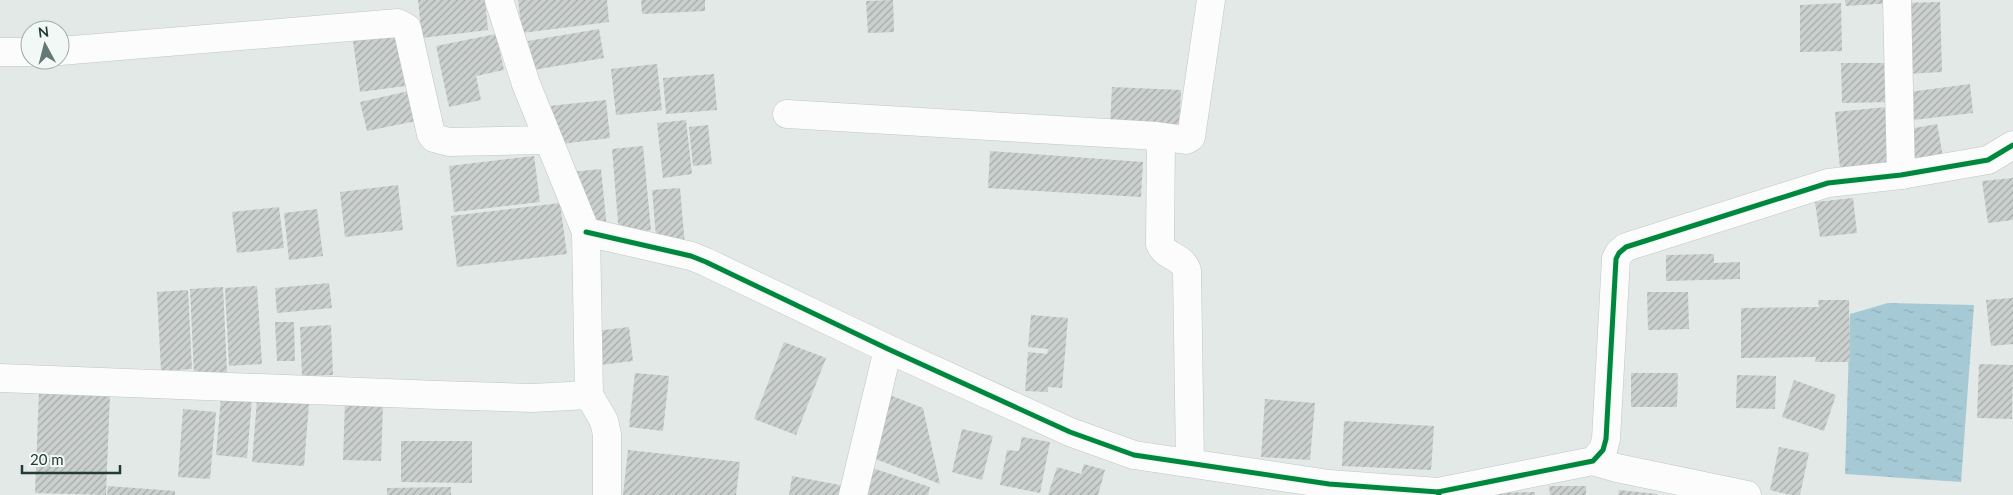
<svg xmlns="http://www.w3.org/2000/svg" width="2013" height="495" font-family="Lato,sans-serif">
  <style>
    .water { fill: url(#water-ripples) }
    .building { fill: url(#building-hatch) }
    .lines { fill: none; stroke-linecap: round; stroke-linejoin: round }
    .minor-casing { stroke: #c0c6c4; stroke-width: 29 }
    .tertiary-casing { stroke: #c0c6c4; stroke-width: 29 }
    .minor { stroke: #fbfcfb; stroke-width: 28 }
    .tertiary { stroke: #fbfcfb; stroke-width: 28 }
    .cycleway-casing { stroke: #f2f8f5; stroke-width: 8 }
    .cycleway { stroke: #00873e; stroke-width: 5 }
  </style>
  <defs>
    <pattern id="water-ripples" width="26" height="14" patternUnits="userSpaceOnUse" patternTransform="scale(1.25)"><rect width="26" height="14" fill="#a6cad5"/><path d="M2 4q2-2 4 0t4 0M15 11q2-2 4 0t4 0" fill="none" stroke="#8faeb7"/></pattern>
    <pattern id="building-hatch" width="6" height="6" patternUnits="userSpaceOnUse" patternTransform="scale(1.25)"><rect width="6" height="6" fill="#cbd0ce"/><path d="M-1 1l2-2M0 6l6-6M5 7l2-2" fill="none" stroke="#a4aaa8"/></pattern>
  </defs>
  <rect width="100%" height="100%" fill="#e3e9e7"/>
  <polygon class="water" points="1888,303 1974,305 1961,482 1845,474 1850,314"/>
  <g class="building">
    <polygon points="418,0 485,0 488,30 422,38"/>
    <polygon points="518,0 607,0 609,22 522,33"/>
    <polygon points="641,0 705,0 705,11 642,14"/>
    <polygon points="893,0 894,32 868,33 866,1"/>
    <polygon points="1845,0 1891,0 1892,3 1846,6"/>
    <polygon points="1940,2 1942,72 1906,74 1903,3"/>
    <polygon points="1841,3 1842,51 1800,52 1800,5"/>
    <polygon points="599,29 604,58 533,70 528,41"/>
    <polygon points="496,34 504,70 476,76 481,100 449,107 436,46"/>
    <polygon points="398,35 405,86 360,92 353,41"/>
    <polygon points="1841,63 1890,63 1891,102 1842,103"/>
    <polygon points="657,64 662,110 616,115 611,69"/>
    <polygon points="714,74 717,110 666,114 663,78"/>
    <polygon points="1970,84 1973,113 1913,120 1909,92"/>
    <polygon points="1112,87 1181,90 1179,130 1110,126"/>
    <polygon points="409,91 416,121 367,131 360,102"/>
    <polygon points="606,100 610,138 553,145 549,106"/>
    <polygon points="1887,107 1893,164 1840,169 1835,112"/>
    <polygon points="686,120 692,174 663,178 657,123"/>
    <polygon points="1937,124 1943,157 1914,161 1909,129"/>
    <polygon points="708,125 712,164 693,166 689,127"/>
    <polygon points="643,146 651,230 619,234 612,149"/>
    <polygon points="990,151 1143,162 1141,197 988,188"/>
    <polygon points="534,156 540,202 454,212 449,166"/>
    <polygon points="601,169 607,229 588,231 571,172"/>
    <polygon points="2013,178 2013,220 1988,223 1982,181"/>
    <polygon points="398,185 403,230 345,237 340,192"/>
    <polygon points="680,188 685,246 657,248 652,190"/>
    <polygon points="1853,198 1857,233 1820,237 1815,202"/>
    <polygon points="560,203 567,254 457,267 451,216"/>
    <polygon points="279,207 284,248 237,253 232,212"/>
    <polygon points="317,209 323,256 289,260 284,213"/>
    <polygon points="1714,254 1714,263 1740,262 1740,279 1666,281 1666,255"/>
    <polygon points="329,283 332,308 277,313 275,288"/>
    <polygon points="257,286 262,364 229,366 225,288"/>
    <polygon points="223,287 227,372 194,374 190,289"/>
    <polygon points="188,290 192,369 161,371 157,292"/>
    <polygon points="1647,292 1688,292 1689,329 1648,330"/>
    <polygon points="2013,298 2013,344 1991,346 1986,300"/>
    <polygon points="1818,300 1849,300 1850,362 1815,362 1816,357 1741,358 1741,308 1819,307"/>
    <polygon points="1031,315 1068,318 1062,388 1048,387 1048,392 1025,391 1028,352 1047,354 1048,349 1028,347"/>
    <polygon points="275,322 294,322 295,361 277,361"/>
    <polygon points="331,325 333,375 302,376 300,327"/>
    <polygon points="629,327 633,361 600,365 596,331"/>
    <polygon points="784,342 826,358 796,435 754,419"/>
    <polygon points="1979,364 2013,365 2012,419 1977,418"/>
    <polygon points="635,373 669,376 663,431 629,427"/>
    <polygon points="1631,373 1678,373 1677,407 1631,407"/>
    <polygon points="1737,375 1776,376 1775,409 1736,408"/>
    <polygon points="1794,380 1836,395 1824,431 1782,417"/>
    <polygon points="39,391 110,393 106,495 35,493"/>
    <polygon points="882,392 923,408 940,484 873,458"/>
    <polygon points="221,397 252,399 247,458 216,455"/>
    <polygon points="1265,399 1315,403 1310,460 1261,457"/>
    <polygon points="257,400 309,404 304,466 252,462"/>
    <polygon points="345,403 383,405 381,461 343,460"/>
    <polygon points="183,409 216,412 210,479 178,477"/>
    <polygon points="1344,421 1434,426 1431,470 1342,466"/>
    <polygon points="962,429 993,436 982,480 952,472"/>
    <polygon points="1022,437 1050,442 1040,493 1000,485 1007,450 1019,451"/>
    <polygon points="401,441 472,441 472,483 401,482"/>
    <polygon points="1779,447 1809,453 1800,495 1791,495 1770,490"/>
    <polygon points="628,450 740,462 736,495 623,495"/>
    <polygon points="1084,464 1105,470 1098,495 1048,495 1057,467 1081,474"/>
    <polygon points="869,467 930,487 928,495 860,495"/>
    <polygon points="792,476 850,487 848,495 789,495"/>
    <polygon points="108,486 175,491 175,495 107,495"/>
    <polygon points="1549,486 1586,486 1586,495 1550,495"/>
    <polygon points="451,487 451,495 387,495 387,488"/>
    <polygon points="1619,490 1657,494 1657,495 1618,495"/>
    <polygon points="1535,492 1535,495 1480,495 1480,493"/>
  </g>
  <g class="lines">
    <defs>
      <g id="minor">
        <polyline points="1897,0 1901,175"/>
        <polyline points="60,51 398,23 407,28 431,134 434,138 449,142 548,140"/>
        <polyline points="0,52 30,52"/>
        <polyline points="787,114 1157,136 1186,140 1191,137 1211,0"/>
        <path d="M 1161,137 L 1160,244 C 1165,257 1183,256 1187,271 L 1190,463"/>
        <polyline points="586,232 691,256 706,262 888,349 1070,432 1134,455 1329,484 1438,492"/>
        <polyline points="0,378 438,395 532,398 589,395"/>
        <polyline points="1593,461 1617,468 1747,495"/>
        <polyline points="853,495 888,349"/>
        <polyline points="1439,495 1438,492 1593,461 1603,450 1606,439 1616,259 1619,253 1626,247 1828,183 1901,175 1988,160 2013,145"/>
      </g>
      <polyline id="tertiary" points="499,0 526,84 586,232 589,395 604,421 607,434 607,495"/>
    </defs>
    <use href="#minor" class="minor-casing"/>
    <use href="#tertiary" class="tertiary-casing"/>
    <use href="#minor" class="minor"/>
    <use href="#tertiary" class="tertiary"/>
    <defs>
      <g id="cycleway">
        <polyline points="586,232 691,256 706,262 888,349 1070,432 1134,455 1329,484 1438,492"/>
        <polyline points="1439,495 1438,492 1593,461 1603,450 1606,439 1616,259 1619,253 1626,247 1828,183 1901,175 1988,160 2013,145"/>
      </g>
    </defs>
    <use href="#cycleway" class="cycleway-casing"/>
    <use href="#cycleway" class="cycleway"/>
  </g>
  <g transform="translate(45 45) rotate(353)"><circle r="24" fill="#f2f8f5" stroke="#9faca9"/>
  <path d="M0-4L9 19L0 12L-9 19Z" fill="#667875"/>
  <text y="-8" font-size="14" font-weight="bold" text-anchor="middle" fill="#233b37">N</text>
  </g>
  <path d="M22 465v8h98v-8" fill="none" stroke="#233b37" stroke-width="2.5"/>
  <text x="30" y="465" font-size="15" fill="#233b37" stroke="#f2f8f5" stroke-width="4" paint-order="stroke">20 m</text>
</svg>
